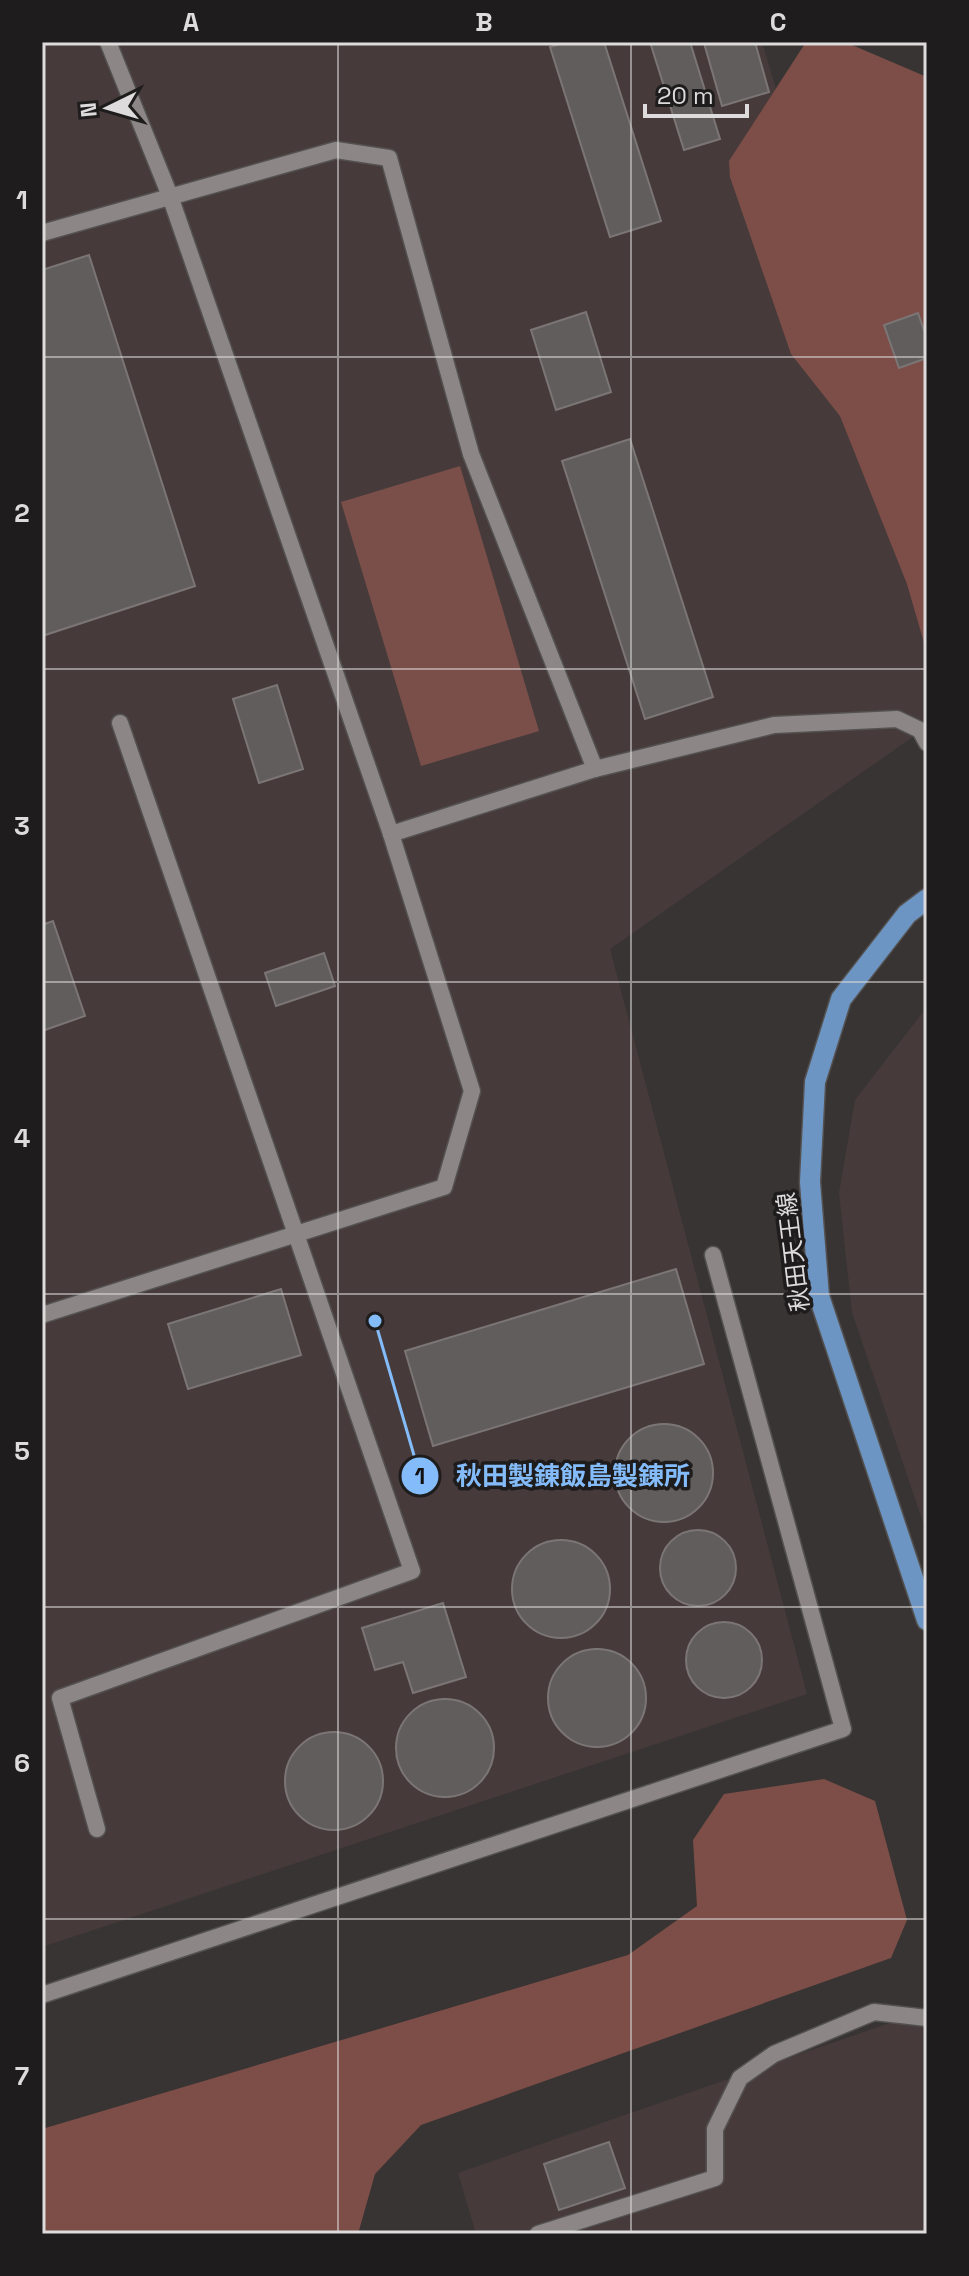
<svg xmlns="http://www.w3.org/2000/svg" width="969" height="2276" font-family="'Space Grotesk','Noto Sans JP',sans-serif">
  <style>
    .built { fill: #463b3a }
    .green { fill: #7a4f4a }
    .forest { fill: #7d4e48 }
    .building { fill: #615d5c; stroke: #7b7675; stroke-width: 2 }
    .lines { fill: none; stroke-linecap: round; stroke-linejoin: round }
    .lane-casing { stroke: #545151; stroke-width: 19 }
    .primary-casing { stroke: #545151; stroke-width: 23 }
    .lane { stroke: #8c8786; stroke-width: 16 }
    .primary { stroke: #6d95c3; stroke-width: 20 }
    .grid { fill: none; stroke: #dddbdb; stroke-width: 2; stroke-opacity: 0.55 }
    .labels { text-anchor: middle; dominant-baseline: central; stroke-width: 7; stroke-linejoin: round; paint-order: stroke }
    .street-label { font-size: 24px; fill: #dddbdb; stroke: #1e1c1c }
    .leader { fill: none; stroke: #84bcfb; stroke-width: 3 }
    .callout-dot { fill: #84bcfb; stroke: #1e1c1c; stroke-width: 3 }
    .mark-label { font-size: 24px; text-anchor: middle; font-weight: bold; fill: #111 }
    .callout-label { font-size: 26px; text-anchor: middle; font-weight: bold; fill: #84bcfb; stroke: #1e1c1c; stroke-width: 7; stroke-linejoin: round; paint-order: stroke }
    .neatline { fill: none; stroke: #dddbdb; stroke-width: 3 }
    .grid-label { font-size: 26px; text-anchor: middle; font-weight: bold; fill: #dddbdb }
  </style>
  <rect width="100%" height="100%" fill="#383433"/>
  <g class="built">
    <polygon points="42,42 762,42 927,603 927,727 610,949 807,1694 42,1947"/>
    <polygon points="927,1007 927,1534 852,1312 839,1193 855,1100"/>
    <polygon points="927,2010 927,2234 476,2234 458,2173"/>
  </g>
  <polygon class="green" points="460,466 539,731 421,766 341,502"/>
  <g class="forest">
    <polygon points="806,42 852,45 927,77 927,653 907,584 840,416 791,354 730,177 729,161"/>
    <polygon points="824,1779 875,1801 907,1920 891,1958 421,2125 375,2174 358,2234 42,2234 42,2129 628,1955 697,1906 693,1840 724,1794"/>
  </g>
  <g class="building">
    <polygon points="567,42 604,42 661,221 610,237 550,47"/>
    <polygon points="650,42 690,42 720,139 684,150"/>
    <polygon points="755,42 769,92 722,106 704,43"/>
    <polygon points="89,255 195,586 42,636 42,270"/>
    <polygon points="586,312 611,392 556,410 531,330"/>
    <polygon points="918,313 927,339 927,358 899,368 884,325"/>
    <polygon points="630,439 713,697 645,719 562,461"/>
    <polygon points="277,685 303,769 259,783 233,699"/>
    <polygon points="53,921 85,1016 42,1031 42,925"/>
    <polygon points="324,953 335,986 276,1006 265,973"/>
    <polygon points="676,1269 704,1364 433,1446 405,1351"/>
    <polygon points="281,1289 301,1355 188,1389 168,1324"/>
    <circle cx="664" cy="1473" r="49"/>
    <circle cx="698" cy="1568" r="38"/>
    <circle cx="561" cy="1589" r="49"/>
    <polygon points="443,1603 466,1677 413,1693 403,1662 375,1670 362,1628"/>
    <circle cx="724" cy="1660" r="38"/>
    <circle cx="597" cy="1698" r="49"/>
    <circle cx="445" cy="1748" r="49"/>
    <circle cx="334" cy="1781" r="49"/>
    <polygon points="609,2142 625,2188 559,2210 544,2164"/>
  </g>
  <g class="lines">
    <defs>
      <g id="lane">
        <polyline points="42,233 336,150 389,158 471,454 595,769"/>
        <polyline points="391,834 595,769 774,725 897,719 920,730 927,743"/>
        <polyline points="42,1315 444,1187 472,1091 391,834 170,196 108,42"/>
        <polyline points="97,1829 60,1698 412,1571 120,723"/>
        <polyline points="42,1995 843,1729 713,1255"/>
        <polyline points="538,2234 715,2178 715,2129 740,2078 774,2054 874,2012 927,2018"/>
      </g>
      <polyline id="primary" points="927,899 907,914 841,999 815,1082 810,1182 819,1296 927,1620"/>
    </defs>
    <use href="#lane" class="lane-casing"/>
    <use href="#primary" class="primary-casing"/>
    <use href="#lane" class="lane"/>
    <use href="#primary" class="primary"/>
  </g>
  <path class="grid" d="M 338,42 L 338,2234M 631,42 L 631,2234M 42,357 L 927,357M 42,669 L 927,669M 42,982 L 927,982M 42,1294 L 927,1294M 42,1607 L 927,1607M 42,1919 L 927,1919"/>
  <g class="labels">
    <g class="street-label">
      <text transform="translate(793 1252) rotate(-97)">秋田天王線</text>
    </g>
  </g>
  <path class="leader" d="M375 1321L420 1476"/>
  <g class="callout-dot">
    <circle cx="375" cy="1321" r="8"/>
    <circle cx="420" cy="1476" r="20"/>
  </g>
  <g class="mark-label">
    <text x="420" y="1484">1</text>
  </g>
  <g class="callout-label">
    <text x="573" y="1485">秋田製錬飯島製錬所</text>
  </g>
  <rect width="969" height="2276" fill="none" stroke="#1e1c1c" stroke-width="88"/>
  <g transform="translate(108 108) rotate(265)" stroke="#1e1c1c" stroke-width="6" paint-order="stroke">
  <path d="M0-6L14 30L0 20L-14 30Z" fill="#dddbdb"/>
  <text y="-12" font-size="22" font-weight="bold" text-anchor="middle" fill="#dddbdb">N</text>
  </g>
  <path d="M645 104v12h102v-12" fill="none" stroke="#dddbdb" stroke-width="4"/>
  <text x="657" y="104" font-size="24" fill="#dddbdb" stroke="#1e1c1c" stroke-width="6" paint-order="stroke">20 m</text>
  <rect x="44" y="44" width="881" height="2188" class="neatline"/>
  <g class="grid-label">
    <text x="191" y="31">A</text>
    <text x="484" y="31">B</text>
    <text x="778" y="31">C</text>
    <text x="22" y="209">1</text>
    <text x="22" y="522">2</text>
    <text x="22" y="835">3</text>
    <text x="22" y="1147">4</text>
    <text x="22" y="1460">5</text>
    <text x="22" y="1772">6</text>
    <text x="22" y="2085">7</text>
  </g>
</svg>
